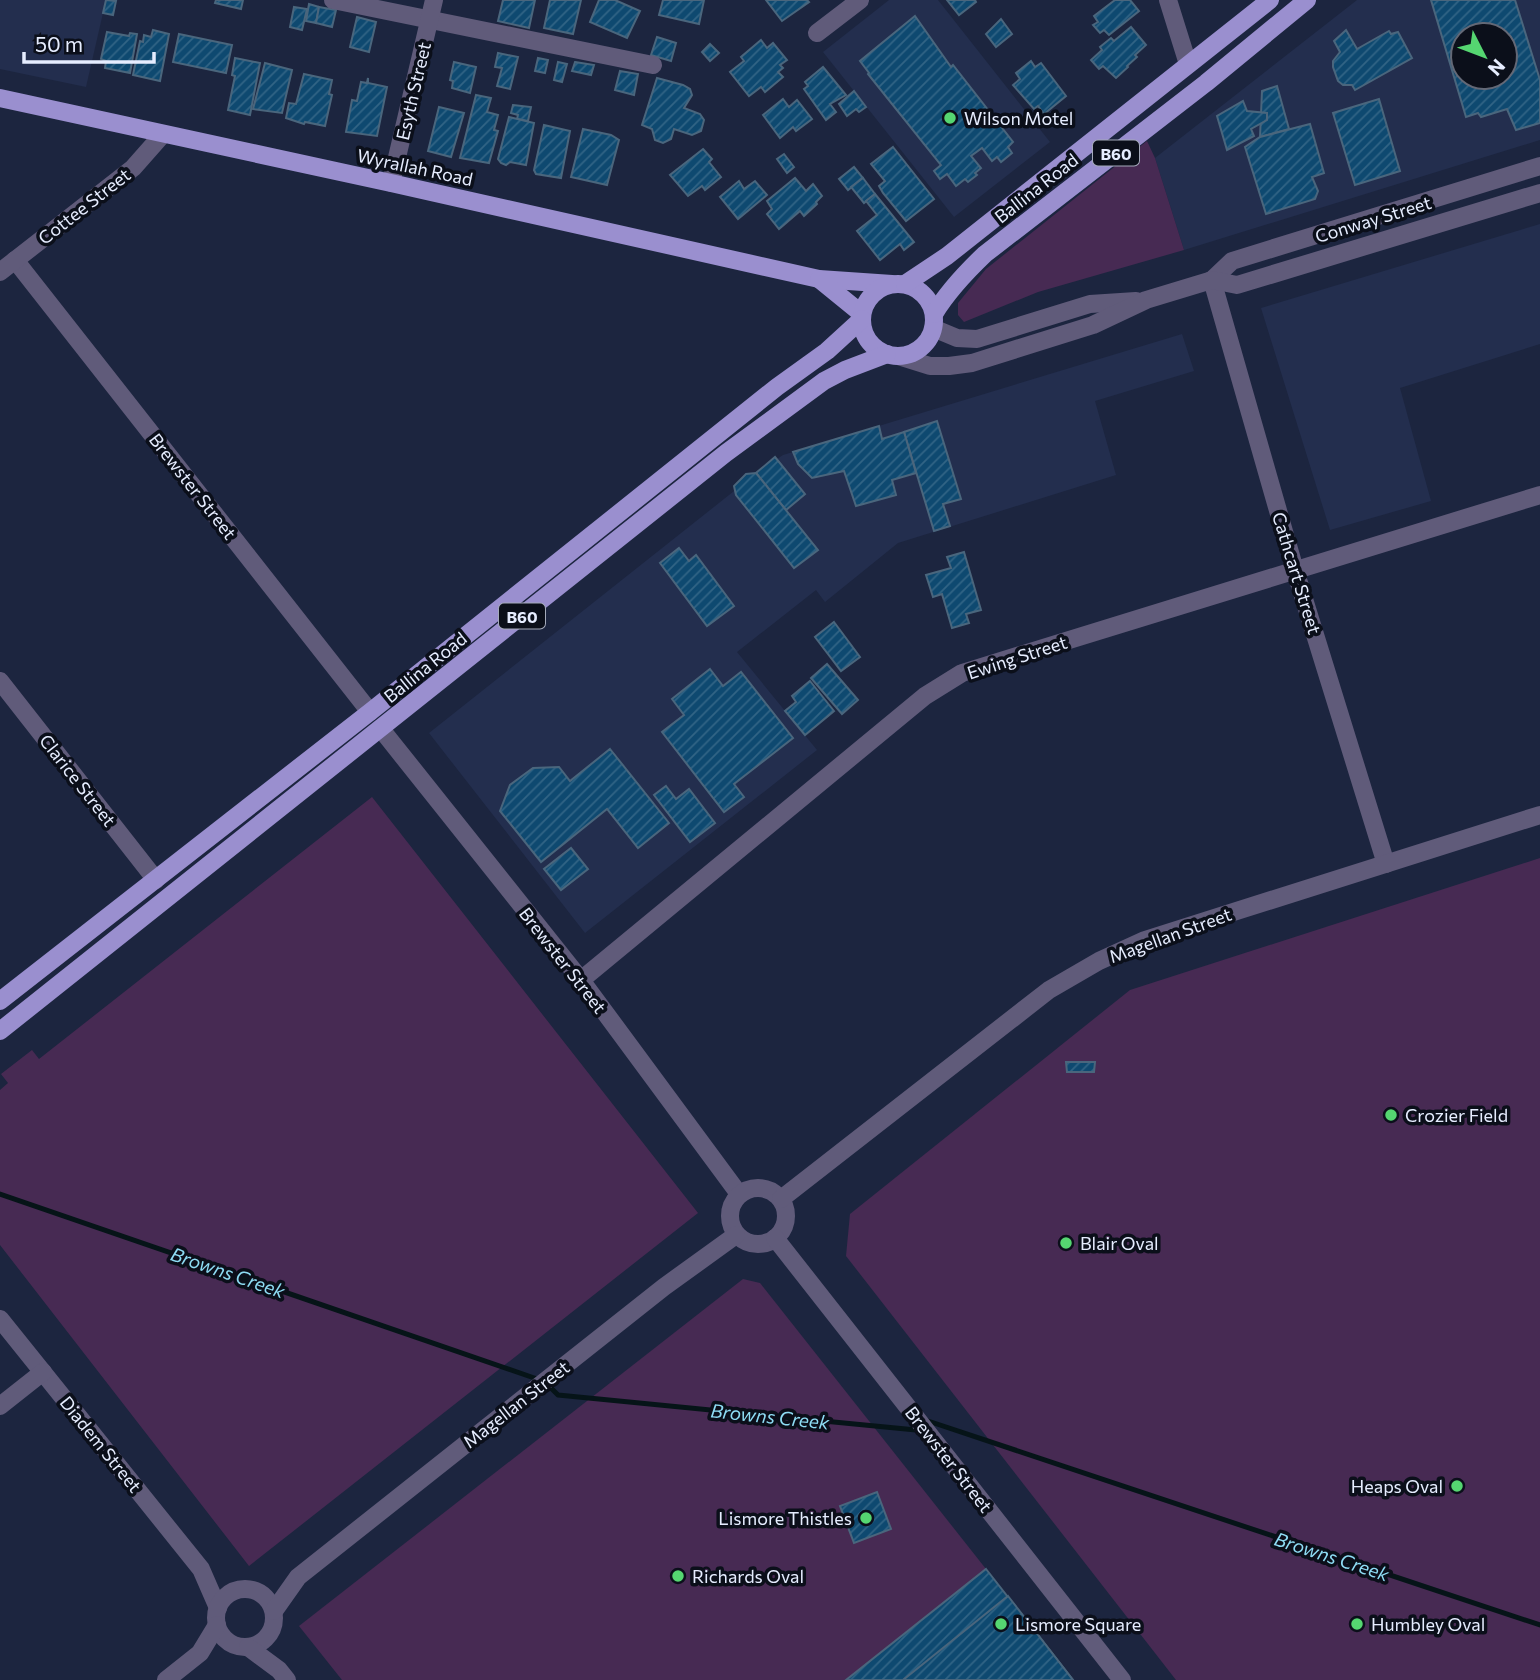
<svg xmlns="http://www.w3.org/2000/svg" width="1540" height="1680" font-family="Commissioner,sans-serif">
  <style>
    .built { fill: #232e4e; fill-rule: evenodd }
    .green { fill: #472a53 }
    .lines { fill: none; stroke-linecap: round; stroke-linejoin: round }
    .stream { stroke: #061418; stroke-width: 5 }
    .building { fill: url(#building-hatch); stroke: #4a667d; stroke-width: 2; fill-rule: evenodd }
    .minor { stroke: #605b7a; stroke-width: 18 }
    .major { stroke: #9a8fcf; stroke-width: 18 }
    .poi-dot { fill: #55d671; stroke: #0b0f1a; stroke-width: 2.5 }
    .labels { text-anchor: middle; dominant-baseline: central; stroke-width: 7; stroke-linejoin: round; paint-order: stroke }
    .shield { fill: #0b0f1a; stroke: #a4aaba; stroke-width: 2 }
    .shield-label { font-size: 16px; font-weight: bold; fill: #e6edff }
    .street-label { font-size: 18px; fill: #e6edff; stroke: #0b0f1a }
    .poi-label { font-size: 18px; fill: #e6edff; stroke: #0b0f1a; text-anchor: start }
    .water-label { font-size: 19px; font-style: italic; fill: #8edcf4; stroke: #0b0f1a }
  </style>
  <defs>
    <pattern id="building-hatch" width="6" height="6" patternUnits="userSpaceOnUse" patternTransform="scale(1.75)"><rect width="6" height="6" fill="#0e4970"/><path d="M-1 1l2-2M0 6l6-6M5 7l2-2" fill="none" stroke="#316485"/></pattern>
  </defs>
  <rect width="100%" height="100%" fill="#1c253f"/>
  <g class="built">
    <polygon points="0,0 106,0 86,87 0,69"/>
    <polygon points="889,0 938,0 1050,142 954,217 823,52"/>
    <path d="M 1357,0 L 1540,0 L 1540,140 L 1184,250 L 1155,158 ZM 1463,35 L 1505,35 L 1505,77 L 1463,77 Z"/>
    <polygon points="1540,224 1540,344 1400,388 1431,501 1330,530 1261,308"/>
    <polygon points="1182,334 1194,371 1095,401 1116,475 898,543 825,602 816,590 737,652 817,750 585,933 429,733 758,472 783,455"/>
  </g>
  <g class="green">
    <polygon points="1147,141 1155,158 1184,250 1038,292 964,322 958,315 958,303 986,269"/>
    <polygon points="372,797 698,1213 249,1566 0,1245 0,1090 8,1083 1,1074 32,1050 39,1059"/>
    <polygon points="1540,858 1540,1680 1176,1680 846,1256 850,1214 1130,990"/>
    <polygon points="743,1279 760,1283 986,1569 846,1680 342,1680 299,1626"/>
  </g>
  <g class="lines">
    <g class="stream">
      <polyline points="0,1194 540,1380"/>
      <polyline points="548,1385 558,1395 916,1430 928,1421 1540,1625"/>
    </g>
  </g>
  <g class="building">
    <polygon points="106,0 116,1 113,15 103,13"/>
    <polygon points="216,0 243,0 241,9 215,3"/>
    <polygon points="503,0 535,0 529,28 498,21"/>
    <polygon points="550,0 581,0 573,34 544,28"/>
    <polygon points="599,0 615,0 640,11 627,38 590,22"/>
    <polygon points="663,0 704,0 699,24 659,15"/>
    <polygon points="766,0 807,0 809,2 782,21"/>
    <polygon points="947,0 975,0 976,2 959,15"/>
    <polygon points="1115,0 1130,0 1139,11 1109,35 1104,30 1100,33 1093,25 1098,22 1094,16"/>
    <path d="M 1431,0 L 1515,0 L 1540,80 L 1540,123 L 1516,130 L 1507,109 L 1481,117 L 1478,113 L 1466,117 ZM 1463,35 L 1505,35 L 1505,77 L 1463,77 Z"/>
    <polygon points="309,4 319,7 316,23 306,21"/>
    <polygon points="294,7 307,9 302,30 290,27"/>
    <polygon points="319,7 336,10 332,27 316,23"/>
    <polygon points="915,16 951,67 953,65 1013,142 1008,147 1012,153 1001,162 997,157 992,161 982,148 971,156 981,168 975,173 977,175 968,182 965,179 956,186 947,174 940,179 934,171 941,165 868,74 869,73 860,61"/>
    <polygon points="357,17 376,22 369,52 350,47"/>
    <polygon points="1001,19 1012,34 996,47 986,34"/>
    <polygon points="1131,27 1146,45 1135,55 1137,57 1127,66 1128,67 1116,78 1103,66 1099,69 1091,60 1102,50 1100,47 1111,38 1114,41"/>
    <polygon points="153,30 169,34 160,81 133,75 140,41 143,42 144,35 151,37"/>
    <polygon points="1346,30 1357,49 1389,31 1391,34 1398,32 1412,58 1355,90 1352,85 1343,85 1338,81 1333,67 1333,61 1340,52 1334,41"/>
    <polygon points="107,32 129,36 130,33 137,34 130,73 105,68 106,61 101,59"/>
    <polygon points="179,34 232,45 226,73 173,62"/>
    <polygon points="657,37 676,43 671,61 651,55"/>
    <polygon points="761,40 767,48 773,43 787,60 780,65 783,68 778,72 783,77 765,92 761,87 749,96 730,72 744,61 741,57"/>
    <polygon points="710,44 719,53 710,61 702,52"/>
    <polygon points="498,53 518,57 510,89 497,86 502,68 495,67"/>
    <polygon points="235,58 260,63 250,115 228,110 235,76 232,75"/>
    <polygon points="538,58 548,60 545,73 535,71"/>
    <polygon points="1031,61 1035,67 1041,63 1066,96 1044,114 1038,106 1034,109 1013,85 1020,79 1016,73"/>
    <polygon points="454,62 476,67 470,93 452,88 453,81 450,80"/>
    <polygon points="558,62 567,64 562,82 554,80"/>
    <polygon points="575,62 594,65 591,75 572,71"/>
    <polygon points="265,63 292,70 282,113 253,109"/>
    <polygon points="823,67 846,95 830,104 836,112 826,120 804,89 808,86 805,82"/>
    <polygon points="620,71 638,74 634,95 615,90"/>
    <polygon points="304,74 332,80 329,94 332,95 325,126 305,122 304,124 286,118 289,103 296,104"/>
    <polygon points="368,78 368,83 387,87 377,136 346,132 352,100 357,101 361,82 367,83"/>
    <polygon points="657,78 683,85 690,89 692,95 684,108 700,114 704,120 701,131 692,135 674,129 671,139 663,143 655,140 652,129 642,125"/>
    <polygon points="1277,86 1289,129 1260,137 1262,91"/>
    <polygon points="854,91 866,107 859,112 856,109 847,116 839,104"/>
    <polygon points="476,95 491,98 487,112 498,115 494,130 498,131 489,163 460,158"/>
    <polygon points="783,99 789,107 797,100 812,119 796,131 793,127 780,138 763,115"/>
    <polygon points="1379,99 1400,171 1355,185 1333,113"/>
    <polygon points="1243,101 1247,111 1267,113 1267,120 1251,129 1254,136 1227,150 1217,116"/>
    <polygon points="513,105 531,107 528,121 517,119 518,115 511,113"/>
    <polygon points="439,107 464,113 451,157 428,151"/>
    <polygon points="509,117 534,123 526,165 510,162 506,165 501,163 498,159"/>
    <polygon points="1310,124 1324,173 1312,177 1318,191 1315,199 1266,214 1245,147 1260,137"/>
    <polygon points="544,125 570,131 561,178 536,174 534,170"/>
    <polygon points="583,129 611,135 619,140 607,185 571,177"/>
    <polygon points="893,147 934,199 906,221 883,193 879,186 885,181 871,164"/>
    <polygon points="703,149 712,159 709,162 721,177 705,190 702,186 688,196 670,175"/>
    <polygon points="784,154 794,167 787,173 777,159"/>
    <polygon points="854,167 863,178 848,190 839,179"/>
    <polygon points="795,178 806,191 813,184 822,196 816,202 817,204 804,216 800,211 779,229 767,214 772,209 767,201"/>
    <polygon points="863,178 875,194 864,203 851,187"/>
    <polygon points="739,181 744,189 755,181 767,195 738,219 720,197"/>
    <polygon points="875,194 914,242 904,250 900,244 880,260 857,231 877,215 866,201"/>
    <polygon points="937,421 961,499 943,504 950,526 934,531 904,432"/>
    <polygon points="879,426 882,439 904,432 916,473 892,480 896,495 856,506 844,471 812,478 798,464 793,452"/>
    <polygon points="775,457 805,494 786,510 756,473"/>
    <polygon points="756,473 818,550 794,568 736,495 734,486 746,474"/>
    <polygon points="679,548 689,561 696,555 734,606 707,626 660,563"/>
    <polygon points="964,552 981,610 966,614 969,623 952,628 942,594 933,597 926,575 951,568 947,557"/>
    <polygon points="834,622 860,657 841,671 815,637"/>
    <polygon points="827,664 858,700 842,714 811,678"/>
    <polygon points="710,669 723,686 741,672 793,738 734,784 744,797 724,812 662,732 684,715 672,699"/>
    <polygon points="810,681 834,711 805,735 785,711 796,702 792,696"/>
    <polygon points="610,749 669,823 638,848 607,809 541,862 500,811 510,785 533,768 559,767 570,781"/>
    <polygon points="666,786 676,799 689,789 715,823 690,842 654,795"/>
    <polygon points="571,848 588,869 561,890 544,869"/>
    <polygon points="1066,1062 1095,1062 1094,1072 1067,1072"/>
    <polygon points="877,1492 891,1529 854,1543 840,1506"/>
    <polygon points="986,1569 1073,1680 846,1680"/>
    <polygon points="1008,1596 1073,1680 903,1680"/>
  </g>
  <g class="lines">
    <g class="minor">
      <polyline points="333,0 653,65"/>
      <polyline points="1168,0 1188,64"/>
      <polyline points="817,33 860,0"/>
      <polyline points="391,183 434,0"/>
      <polyline points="15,260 370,712"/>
      <polyline points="0,272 133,168 163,134"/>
      <polyline points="1212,280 1295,570 1386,864"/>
      <polyline points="1212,280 1232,261 1540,166"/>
      <polyline points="933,328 957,338 977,339 1090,304 1136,301"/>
      <polyline points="898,356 930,366 949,366 972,363 1093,325 1146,300 1212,280 1237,285 1540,193"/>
      <polyline points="0,681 156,880"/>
      <polyline points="381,729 581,980 739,1194"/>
      <polyline points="581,980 925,696 962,673 1540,495"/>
      <circle cx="758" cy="1216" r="28"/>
      <polyline points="781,1199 1049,990 1099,961 1145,940 1540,815"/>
      <polyline points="775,1238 1122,1680"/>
      <polyline points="0,1319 201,1569 218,1608"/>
      <polyline points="0,1406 43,1372"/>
      <circle cx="245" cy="1618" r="29"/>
      <polyline points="274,1611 298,1577 664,1287 736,1235"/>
      <polyline points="248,1647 279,1670 287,1680"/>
      <polyline points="166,1680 200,1653 217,1625"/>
    </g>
    <g class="major">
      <polyline points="0,98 391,183 819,279 892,284"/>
      <polyline points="819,279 862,314"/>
      <circle cx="898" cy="320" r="36"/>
      <polyline points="905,284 947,256 1270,0"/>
      <path d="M 934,314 C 948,291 965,273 985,254 L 1206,83 L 1307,0"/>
      <polyline points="0,1001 370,712 777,387 827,351 862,319"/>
      <polyline points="0,1031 726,453 824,381 845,370 887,354"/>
    </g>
  </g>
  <g class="poi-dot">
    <circle cx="950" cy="118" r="7"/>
    <circle cx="1391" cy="1115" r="7"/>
    <circle cx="1066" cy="1243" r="7"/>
    <circle cx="1457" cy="1486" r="7"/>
    <circle cx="866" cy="1518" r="7"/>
    <circle cx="678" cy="1576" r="7"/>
    <circle cx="1001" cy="1624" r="7"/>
    <circle cx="1357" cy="1624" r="7"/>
  </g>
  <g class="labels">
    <g class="shield">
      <rect x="1093" y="140.5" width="46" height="25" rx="5"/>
      <rect x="499" y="603.5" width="46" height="25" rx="5"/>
    </g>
    <g class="shield-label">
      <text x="1116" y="153">B60</text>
      <text x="522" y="616">B60</text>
    </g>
    <g class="street-label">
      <text transform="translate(413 91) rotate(-77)">Esyth Street</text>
      <text transform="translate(415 167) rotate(12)">Wyrallah Road</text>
      <text transform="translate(1036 188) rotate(-38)">Ballina Road</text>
      <text transform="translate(84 206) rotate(-38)">Cottee Street</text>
      <text transform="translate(1373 219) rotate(-17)">Conway Street</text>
      <text transform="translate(193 486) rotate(52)">Brewster Street</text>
      <text transform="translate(1297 573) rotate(73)">Cathcart Street</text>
      <text transform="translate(1017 657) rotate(-18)">Ewing Street</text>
      <text transform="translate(425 667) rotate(-39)">Ballina Road</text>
      <text transform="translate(78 780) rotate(52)">Clarice Street</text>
      <text transform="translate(1170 935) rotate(-20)">Magellan Street</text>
      <text transform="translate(563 960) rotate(52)">Brewster Street</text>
      <text transform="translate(516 1404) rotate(-38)">Magellan Street</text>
      <text transform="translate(101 1444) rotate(51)">Diadem Street</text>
      <text transform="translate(949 1459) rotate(52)">Brewster Street</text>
    </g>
    <g class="poi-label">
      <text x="964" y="118">Wilson Motel</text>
      <text x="1405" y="1115">Crozier Field</text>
      <text x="1080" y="1243">Blair Oval</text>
      <text x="1443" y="1486" text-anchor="end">Heaps Oval</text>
      <text x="852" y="1518" text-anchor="end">Lismore Thistles</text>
      <text x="692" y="1576">Richards Oval</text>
      <text x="1015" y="1624">Lismore Square</text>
      <text x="1371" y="1624">Humbley Oval</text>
    </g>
    <g class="water-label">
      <text transform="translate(228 1272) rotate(19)">Browns Creek</text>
      <text transform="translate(770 1416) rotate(6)">Browns Creek</text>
      <text transform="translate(1332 1556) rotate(18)">Browns Creek</text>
    </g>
  </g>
  <g transform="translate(1484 56) rotate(132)"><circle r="33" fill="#0b0f1a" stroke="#636876" stroke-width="2"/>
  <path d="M0-5L12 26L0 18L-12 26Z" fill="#55d671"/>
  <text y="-10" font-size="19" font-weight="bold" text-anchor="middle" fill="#e6edff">N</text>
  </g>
  <path d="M24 52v10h130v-10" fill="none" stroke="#e6edff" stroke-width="3.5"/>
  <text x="35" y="52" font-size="21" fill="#e6edff" stroke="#0b0f1a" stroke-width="5" paint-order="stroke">50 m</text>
</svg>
